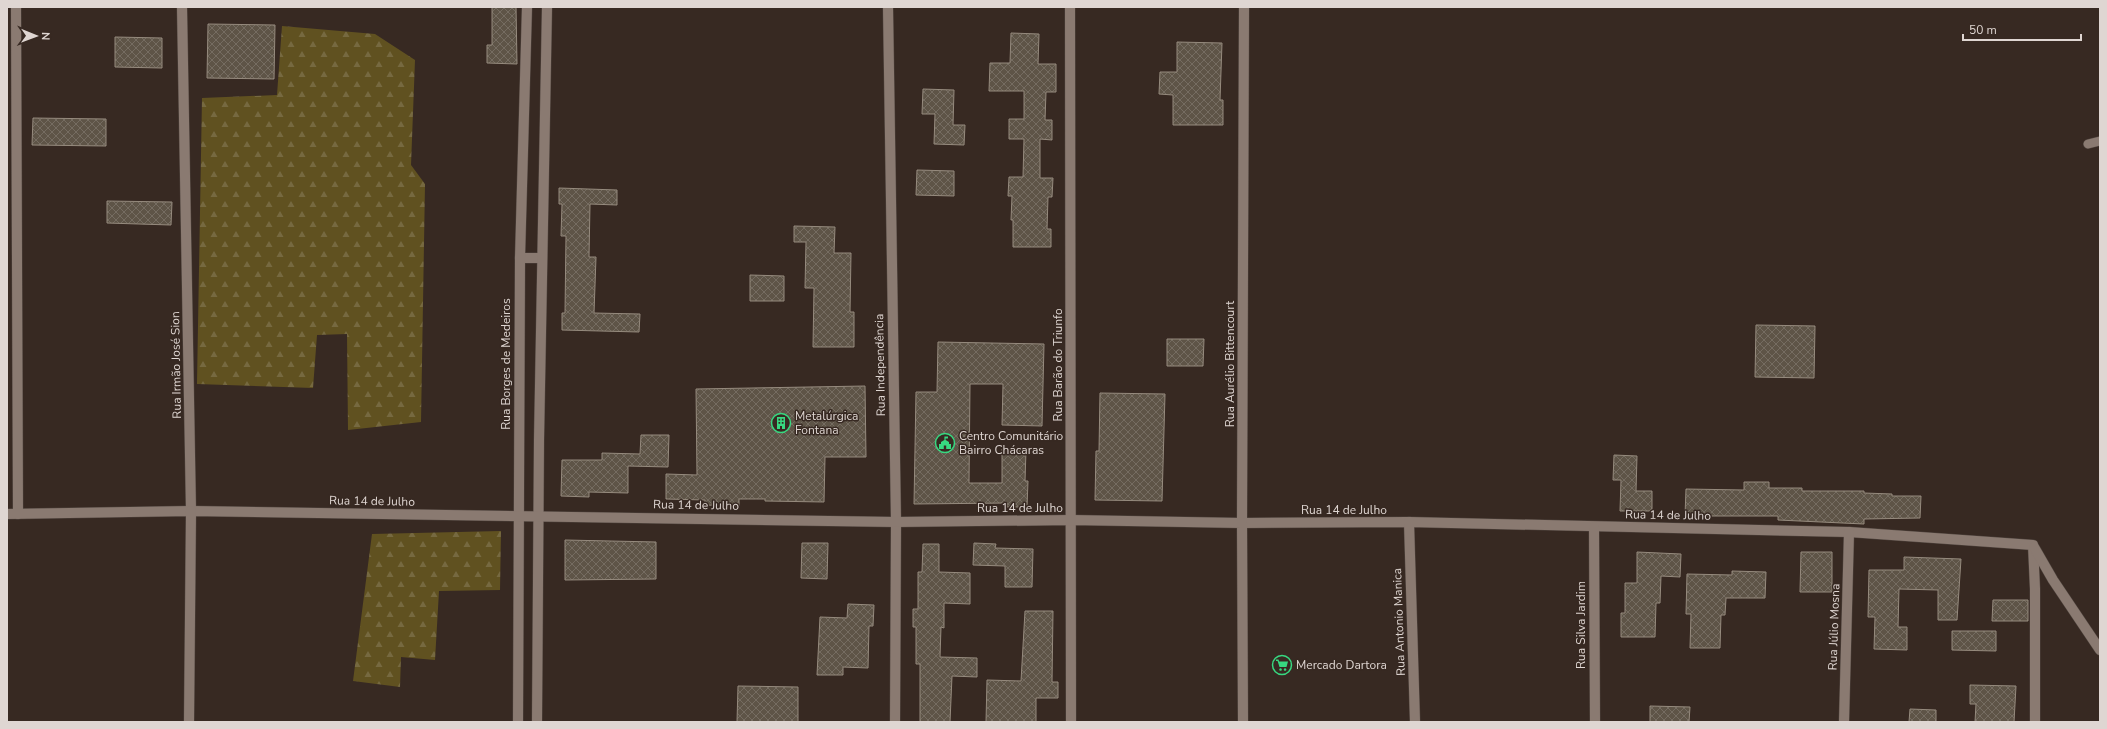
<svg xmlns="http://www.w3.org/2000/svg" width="2107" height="729" font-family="'Nunito Sans',sans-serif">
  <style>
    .forest { fill: url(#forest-firs) }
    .building { fill: url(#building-cross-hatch); stroke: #968b7e }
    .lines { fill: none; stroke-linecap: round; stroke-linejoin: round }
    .service-casing { stroke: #50453f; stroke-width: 10 }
    .minor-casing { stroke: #50453f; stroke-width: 11 }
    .tertiary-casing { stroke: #50453f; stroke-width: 11 }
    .service { stroke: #8a7a71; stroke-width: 9 }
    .minor { stroke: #8a7a71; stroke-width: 10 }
    .tertiary { stroke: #8a7a71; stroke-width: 10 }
    .labels { text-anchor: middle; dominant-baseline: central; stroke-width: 3; stroke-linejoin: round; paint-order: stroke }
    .street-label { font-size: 12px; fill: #dfd6d2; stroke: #372922 }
    .poi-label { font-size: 12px; fill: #dfd6d2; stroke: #372922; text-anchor: start }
  </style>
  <defs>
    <pattern id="forest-firs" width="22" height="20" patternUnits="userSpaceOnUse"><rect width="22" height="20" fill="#605120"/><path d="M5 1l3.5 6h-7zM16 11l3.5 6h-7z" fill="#766940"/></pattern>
    <pattern id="building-cross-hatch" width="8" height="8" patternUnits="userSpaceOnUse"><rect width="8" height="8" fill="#5e5447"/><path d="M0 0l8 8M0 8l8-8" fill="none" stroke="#756c61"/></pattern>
  </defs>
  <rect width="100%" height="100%" fill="#372922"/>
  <g class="forest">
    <polygon points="282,26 375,34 415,60 411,165 425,184 421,422 348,430 347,334 317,335 313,388 197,384 202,98 277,95"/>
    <polygon points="501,531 500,590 439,591 435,660 401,657 400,687 353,681 372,534"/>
  </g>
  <g class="building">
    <polygon points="492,7 516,7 517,64 487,63 487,45 492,45"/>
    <polygon points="208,24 275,25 274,79 207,78"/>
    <polygon points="1011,33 1039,34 1038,64 1056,64 1056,92 1046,92 1045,120 1052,120 1052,140 1040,139 1040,178 1053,178 1052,197 1048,197 1047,229 1051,229 1051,247 1013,247 1013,220 1011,220 1012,196 1008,196 1009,177 1023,177 1024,139 1009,139 1009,119 1024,119 1024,91 989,91 990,63 1010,63"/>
    <polygon points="115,37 162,38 162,68 115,67"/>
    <polygon points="1177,42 1222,43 1220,100 1223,100 1223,125 1173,125 1173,95 1159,94 1160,72 1177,72"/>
    <polygon points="923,89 954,90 953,125 965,125 964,145 934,144 935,114 922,114"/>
    <polygon points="33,118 106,119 106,146 32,145"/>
    <polygon points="917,170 954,171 954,196 916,195"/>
    <polygon points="559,188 617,190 617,205 590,204 589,257 596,257 594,313 640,314 639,332 562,330 562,313 565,313 566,236 561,236 562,204 559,204"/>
    <polygon points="107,201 172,202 171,225 107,223"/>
    <polygon points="794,226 835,227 834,253 851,253 850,312 854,312 854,347 813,347 814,288 805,288 806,242 794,242"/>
    <polygon points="750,275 784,276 784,301 750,301"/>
    <polygon points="1756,325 1815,326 1814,378 1755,377"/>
    <polygon points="1167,339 1204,339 1203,366 1167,366"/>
    <polygon points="938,342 1044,344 1042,426 1002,425 1003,384 970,384 969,483 1002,483 1002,449 1026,450 1025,481 1028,481 1027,507 1007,507 1007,503 914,504 916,392 937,392"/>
    <polygon points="865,386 866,457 825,457 824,502 765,501 765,499 739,499 739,506 705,505 705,500 666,499 666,474 697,475 696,389"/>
    <polygon points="1100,393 1165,394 1162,501 1095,500 1096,451 1099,451"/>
    <polygon points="641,435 669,435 668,467 628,466 628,493 589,492 589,497 561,496 562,460 602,460 602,453 640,454"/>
    <polygon points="1614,455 1637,456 1636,491 1652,491 1652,511 1620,511 1621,480 1613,480"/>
    <polygon points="1744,482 1769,482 1769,488 1802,488 1802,491 1864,491 1864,493 1892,494 1892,496 1921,496 1920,518 1864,519 1864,524 1778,520 1778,516 1685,516 1686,489 1744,490"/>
    <polygon points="565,540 656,542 656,579 565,580"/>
    <polygon points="802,543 828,543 827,579 801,578"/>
    <polygon points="974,543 996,544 995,548 1033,549 1032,587 1005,587 1005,566 973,565"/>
    <polygon points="923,544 939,544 939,572 970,573 970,604 944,603 944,628 941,627 940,657 977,658 977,677 952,676 950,722 920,722 920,664 916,664 916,627 913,627 913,609 918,609 918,572 922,572"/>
    <polygon points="1637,552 1681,554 1680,577 1661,576 1660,603 1656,603 1655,637 1621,637 1621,613 1625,613 1625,583 1637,583"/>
    <polygon points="1801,552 1832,552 1832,592 1800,592"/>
    <polygon points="1904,557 1961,559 1957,620 1938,620 1938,590 1899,589 1898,627 1907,627 1907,650 1874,649 1875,617 1868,617 1869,570 1904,570"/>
    <polygon points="1732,571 1766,572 1765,598 1726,598 1725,615 1721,615 1720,648 1690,648 1691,614 1686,614 1687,574 1732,575"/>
    <polygon points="1993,600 2028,600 2028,621 1992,621"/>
    <polygon points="848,604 874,605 873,626 869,626 868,668 843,667 843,675 817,675 820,617 847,618"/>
    <polygon points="1025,611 1053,611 1052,682 1058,682 1058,698 1036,698 1036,722 986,722 987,680 1021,681"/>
    <polygon points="1952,631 1996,631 1996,651 1952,650"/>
    <polygon points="1970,685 2016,686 2014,722 1975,722 1976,704 1970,704"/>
    <polygon points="738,686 798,687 798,722 737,722"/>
    <polygon points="1650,706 1690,707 1689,722 1650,722"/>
    <polygon points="1910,709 1936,710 1936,722 1909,722"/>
  </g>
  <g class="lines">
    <defs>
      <polyline id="service" points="2088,144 2100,141"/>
      <g id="minor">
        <polyline points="16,7 18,514"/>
        <polyline points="182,7 191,511"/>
        <polyline points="888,7 896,522 895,722"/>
        <polyline points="1070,7 1071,722"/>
        <polyline points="1244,7 1242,523 1409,522 1849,532 2033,545 2035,589 2035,722"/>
        <polyline points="520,258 542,258"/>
        <polyline points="1409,522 1415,722"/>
        <polyline points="1594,527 1595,722"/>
        <polyline points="2034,547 2053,580 2100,650"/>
        <polyline points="518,722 520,258 527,7"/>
        <polyline points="537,722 539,440 547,7"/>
        <polyline points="1844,722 1849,532"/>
      </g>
      <g id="tertiary">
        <polyline points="7,514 191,511 896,522 1071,520 1242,523 1243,722"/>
        <polyline points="189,722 191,511"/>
      </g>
    </defs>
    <use href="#service" class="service-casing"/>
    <use href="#minor" class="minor-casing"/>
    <use href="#tertiary" class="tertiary-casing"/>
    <use href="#service" class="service"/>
    <use href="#minor" class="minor"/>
    <use href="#tertiary" class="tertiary"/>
  </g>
  <defs>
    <symbol id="building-ring" viewBox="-11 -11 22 22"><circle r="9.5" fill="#372922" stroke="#37d880" stroke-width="1.5"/><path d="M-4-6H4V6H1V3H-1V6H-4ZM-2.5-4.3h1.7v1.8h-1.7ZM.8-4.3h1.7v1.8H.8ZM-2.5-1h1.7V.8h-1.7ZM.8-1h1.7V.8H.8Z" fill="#37d880"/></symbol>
    <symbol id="civic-ring" viewBox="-11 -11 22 22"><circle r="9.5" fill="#372922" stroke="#37d880" stroke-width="1.5"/><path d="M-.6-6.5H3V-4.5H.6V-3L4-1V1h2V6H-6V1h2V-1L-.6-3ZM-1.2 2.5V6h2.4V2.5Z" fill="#37d880"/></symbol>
    <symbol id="supermarket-ring" viewBox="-11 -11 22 22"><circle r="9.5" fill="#372922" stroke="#37d880" stroke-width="1.5"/><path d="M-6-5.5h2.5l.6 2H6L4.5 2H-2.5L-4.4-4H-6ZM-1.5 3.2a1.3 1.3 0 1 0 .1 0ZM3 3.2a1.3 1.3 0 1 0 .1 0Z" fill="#37d880"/></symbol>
  </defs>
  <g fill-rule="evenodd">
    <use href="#building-ring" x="770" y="412" width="22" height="22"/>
    <use href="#civic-ring" x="934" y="432" width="22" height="22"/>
    <use href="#supermarket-ring" x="1271" y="654" width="22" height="22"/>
  </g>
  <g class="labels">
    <g class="street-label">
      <text transform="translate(506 364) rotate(-90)">Rua Borges de Medeiros</text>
      <text transform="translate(1230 364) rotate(-90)">Rua Aurélio Bittencourt</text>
      <text transform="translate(176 365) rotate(-91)">Rua Irmão José Sion</text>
      <text transform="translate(880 365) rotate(-91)">Rua Independência</text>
      <text transform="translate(1058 365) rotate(-90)">Rua Barão do Triunfo</text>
      <text transform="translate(372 501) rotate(1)">Rua 14 de Julho</text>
      <text transform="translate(696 505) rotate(1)">Rua 14 de Julho</text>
      <text x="1020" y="508">Rua 14 de Julho</text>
      <text x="1344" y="510">Rua 14 de Julho</text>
      <text transform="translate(1668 515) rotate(1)">Rua 14 de Julho</text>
      <text transform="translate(1399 622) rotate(-92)">Rua Antonio Manica</text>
      <text transform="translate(1581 625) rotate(-90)">Rua Silva Jardim</text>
      <text transform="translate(1834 627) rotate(-88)">Rua Júlio Mosna</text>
    </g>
    <g class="poi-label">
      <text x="795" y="416">Metalúrgica<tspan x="795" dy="14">Fontana</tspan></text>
      <text x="959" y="436">Centro Comunitário<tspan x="959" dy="14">Bairro Chácaras</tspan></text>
      <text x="1296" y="665">Mercado Dartora</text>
    </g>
  </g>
  <rect width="2107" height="729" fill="none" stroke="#dfd6d2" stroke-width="16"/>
  <g transform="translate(36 36) rotate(91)" stroke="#372922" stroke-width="3" paint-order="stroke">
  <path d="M0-3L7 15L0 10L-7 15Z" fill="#dfd6d2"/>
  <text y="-6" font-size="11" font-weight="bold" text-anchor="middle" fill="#dfd6d2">N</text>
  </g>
  <path d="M1963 34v6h118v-6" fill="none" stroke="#dfd6d2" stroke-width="2"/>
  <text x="1969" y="34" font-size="12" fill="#dfd6d2" stroke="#372922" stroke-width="3" paint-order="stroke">50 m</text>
</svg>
